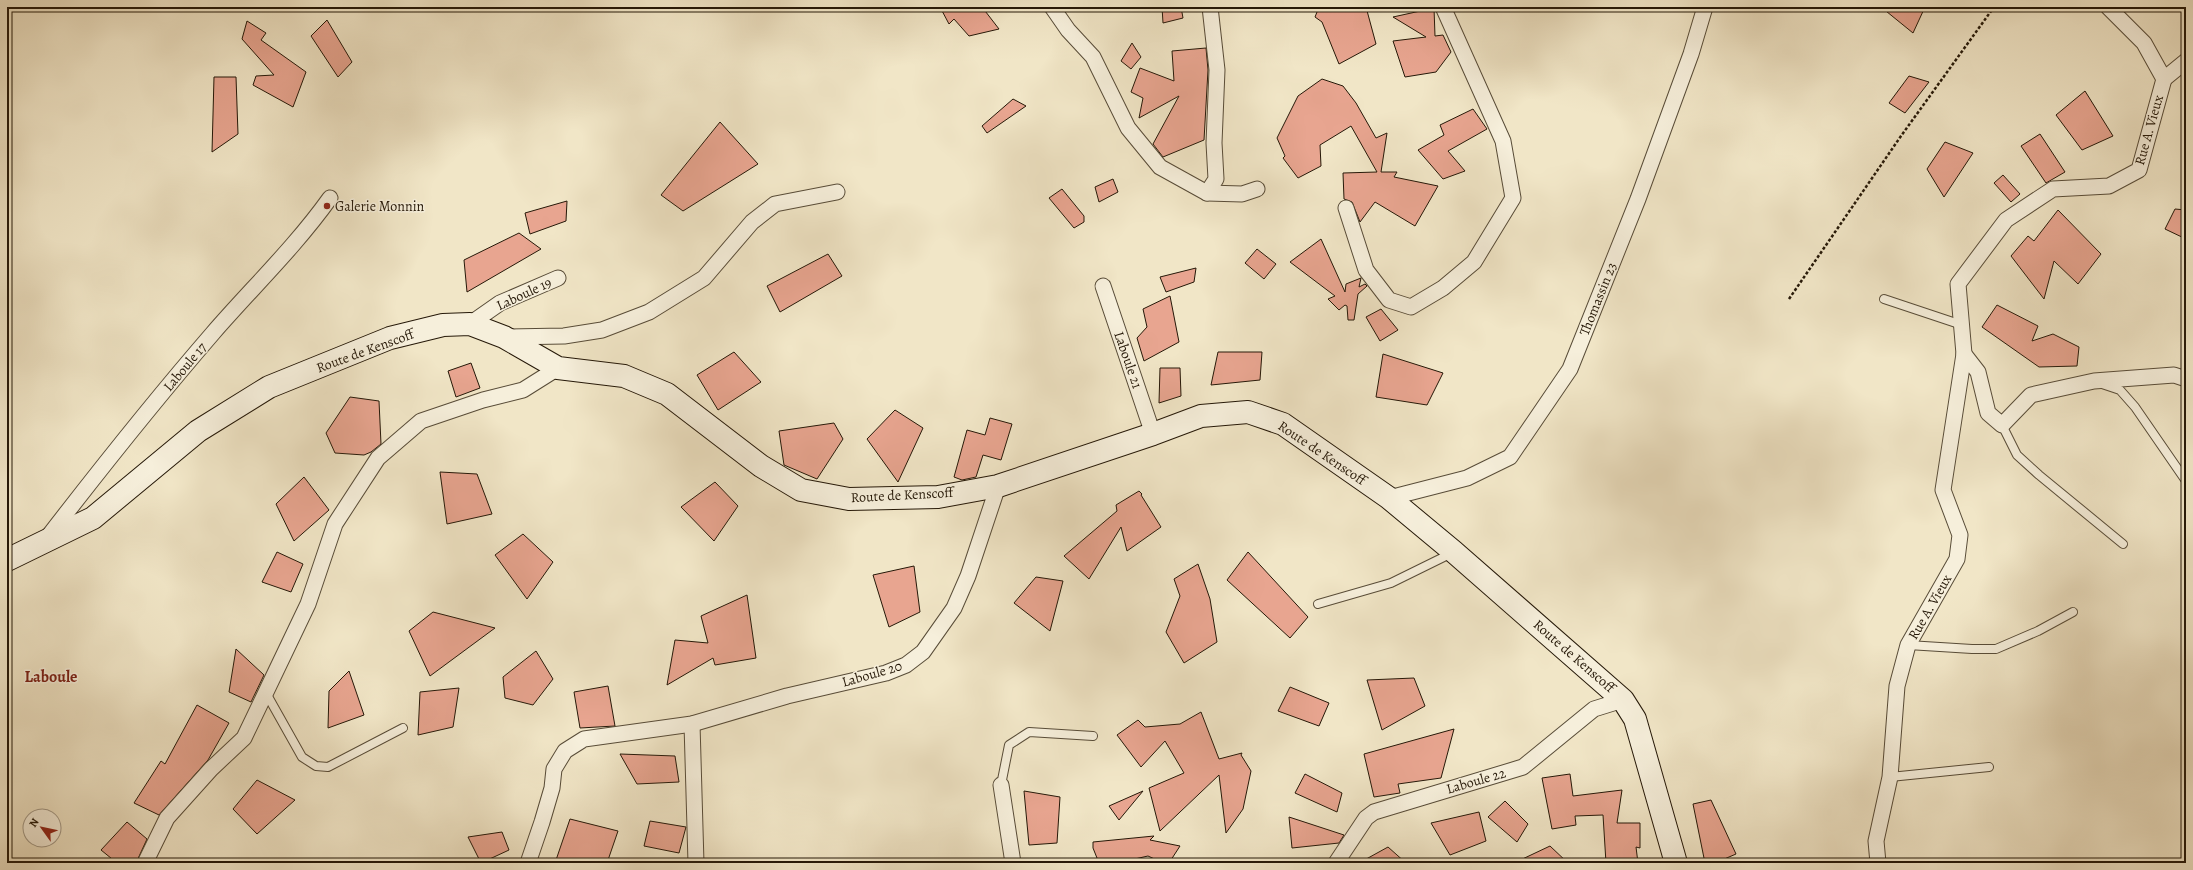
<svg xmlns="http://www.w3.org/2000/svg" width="2193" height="870" font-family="Alegreya,serif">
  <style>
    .building { fill: #e8a590; stroke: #251808 }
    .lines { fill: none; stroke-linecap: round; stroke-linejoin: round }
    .lane-casing { stroke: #584c38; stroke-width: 10 }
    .street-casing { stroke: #584c38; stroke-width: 17 }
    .secondary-casing { stroke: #251808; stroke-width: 24 }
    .path { stroke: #251808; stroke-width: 2.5; stroke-dasharray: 3 2; stroke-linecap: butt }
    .lane { stroke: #f6efdb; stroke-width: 8 }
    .street { stroke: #f6efdb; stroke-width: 15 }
    .secondary { stroke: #f6efdb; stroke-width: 22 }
    .poi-dot { fill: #8f2418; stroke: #f6efdb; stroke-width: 1.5 }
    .labels { text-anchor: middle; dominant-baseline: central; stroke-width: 3; stroke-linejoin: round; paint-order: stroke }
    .street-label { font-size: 14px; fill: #251808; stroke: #f6efdb }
    .poi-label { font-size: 14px; fill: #251808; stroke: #f6efdb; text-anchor: start }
    .quarter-label { font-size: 16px; font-weight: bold; fill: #7a1f14; stroke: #f6efdb }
  </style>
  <rect width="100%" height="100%" fill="#f1e6c7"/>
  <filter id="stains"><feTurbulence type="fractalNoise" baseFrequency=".005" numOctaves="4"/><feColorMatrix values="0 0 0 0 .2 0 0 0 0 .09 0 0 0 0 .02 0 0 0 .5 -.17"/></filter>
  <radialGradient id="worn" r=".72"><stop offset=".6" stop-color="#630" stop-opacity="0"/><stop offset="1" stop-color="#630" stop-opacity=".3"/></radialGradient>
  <g class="building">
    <polygon points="940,7 982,7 999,29 969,36 954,19 949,24"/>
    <polygon points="1162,7 1181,7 1183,18 1163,23"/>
    <polygon points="1319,7 1366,7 1376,44 1339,64 1322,22 1315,17"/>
    <polygon points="1881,7 1925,7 1913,33"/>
    <polygon points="1434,8 1435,36 1443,35 1451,52 1436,72 1405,77 1393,41 1426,37 1393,17"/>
    <polygon points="327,20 352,62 338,77 311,36"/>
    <polygon points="247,21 266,33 261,40 306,72 293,107 253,85 256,76 274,75 242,39"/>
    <polygon points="1132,43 1141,57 1131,69 1121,61"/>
    <polygon points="1206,48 1208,70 1204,140 1163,157 1153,144 1179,96 1139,118 1143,98 1131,92 1140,68 1174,81 1172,51"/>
    <polygon points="1909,76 1929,82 1905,113 1889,103"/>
    <polygon points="214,77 236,77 238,134 212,152"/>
    <polygon points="1322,79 1343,86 1356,103 1376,138 1387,133 1381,172 1397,172 1394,177 1438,186 1415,226 1375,202 1360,222 1352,202 1344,199 1343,173 1377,172 1351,126 1320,145 1321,166 1298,178 1283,158 1285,156 1277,138 1298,96"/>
    <polygon points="2085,91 2113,136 2082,150 2056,115"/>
    <polygon points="1013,99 1026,106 987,133 982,126"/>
    <polygon points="1473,109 1487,129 1448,151 1465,171 1443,179 1418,150 1444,135 1440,125"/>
    <polygon points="720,122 758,164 683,211 661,195"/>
    <polygon points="2040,134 2065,172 2046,183 2021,146"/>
    <polygon points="1945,142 1973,153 1944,197 1927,169"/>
    <polygon points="2003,175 2020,194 2011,202 1994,183"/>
    <polygon points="1113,179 1118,192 1099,202 1095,187"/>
    <polygon points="1062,189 1084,216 1084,222 1074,228 1049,198"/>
    <polygon points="567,201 566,221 530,234 525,213"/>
    <polygon points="2175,209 2186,210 2186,239 2165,229"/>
    <polygon points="2058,210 2101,254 2078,284 2054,261 2044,299 2011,256 2028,236 2034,241"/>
    <polygon points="519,233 541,249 467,292 464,260"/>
    <polygon points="1321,239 1345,292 1346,284 1361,278 1359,287 1365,284 1367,286 1358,294 1354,320 1348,320 1347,306 1345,305 1339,310 1328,299 1335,296 1290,262"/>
    <polygon points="1257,249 1276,264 1264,279 1245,263"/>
    <polygon points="828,254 842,276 780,312 767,286"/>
    <polygon points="1196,268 1194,282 1166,292 1160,277"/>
    <polygon points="1170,296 1179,342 1144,361 1137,338 1147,327 1143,309"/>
    <polygon points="1997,305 2038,326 2032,341 2053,334 2079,347 2077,366 2039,367 1982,327"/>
    <polygon points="1381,309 1398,330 1380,341 1366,317"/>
    <polygon points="734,352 761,382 718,410 697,375"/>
    <polygon points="1218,352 1262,352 1260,380 1211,385"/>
    <polygon points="1383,354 1443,373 1427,405 1376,397"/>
    <polygon points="471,363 480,388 456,397 448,371"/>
    <polygon points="1160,368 1180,368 1181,396 1159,403"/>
    <polygon points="350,397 379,401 381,444 371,452 364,455 335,453 326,433"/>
    <polygon points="895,410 923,428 898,482 867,439"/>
    <polygon points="990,418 1012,424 1001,460 983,455 976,477 962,480 954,477 967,430 985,435"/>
    <polygon points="834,423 843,439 817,479 784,465 779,431"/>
    <polygon points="440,472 477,474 492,514 447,524"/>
    <polygon points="304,477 329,510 294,541 276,504"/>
    <polygon points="715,482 738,506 714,541 681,507"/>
    <polygon points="1139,491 1142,494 1141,495 1161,527 1127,551 1121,527 1089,579 1064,556 1117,511 1116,505"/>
    <polygon points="523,534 553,562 527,599 495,555"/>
    <polygon points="277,552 303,564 291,592 262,582"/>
    <polygon points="1248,552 1308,617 1290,638 1227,580"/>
    <polygon points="1198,564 1210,599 1217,642 1184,663 1166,632 1180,596 1174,579"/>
    <polygon points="914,566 920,612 889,627 873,575"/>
    <polygon points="1036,577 1063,581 1050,631 1014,603"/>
    <polygon points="747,595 756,658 715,665 713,658 667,685 675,640 708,643 701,616"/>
    <polygon points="433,612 495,628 430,676 409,631"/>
    <polygon points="236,649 264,675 251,702 229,692"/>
    <polygon points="536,651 553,679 533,705 505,698 503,677"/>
    <polygon points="349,671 364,715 328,728 329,691"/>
    <polygon points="1414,678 1425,706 1382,730 1367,680"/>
    <polygon points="608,686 615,726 580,728 574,692"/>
    <polygon points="1290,687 1329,703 1319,726 1278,711"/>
    <polygon points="459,688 453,727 418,735 420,692"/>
    <polygon points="197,705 229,723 208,760 159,815 134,803 161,761 165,764"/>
    <polygon points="1201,712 1219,759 1242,753 1241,755 1251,771 1243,809 1226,833 1219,775 1160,831 1149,788 1184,773 1165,741 1141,767 1117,735 1138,720 1145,727 1180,724"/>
    <polygon points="1454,729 1441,778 1398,784 1400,793 1374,797 1364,754"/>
    <polygon points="620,754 675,756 679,782 637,784"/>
    <polygon points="1305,774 1342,793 1337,812 1295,793"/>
    <polygon points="1570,774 1573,796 1622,790 1617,823 1640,823 1640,848 1636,847 1638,863 1606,863 1603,815 1575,816 1576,825 1552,829 1542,778"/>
    <polygon points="257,780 295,800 257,834 233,809"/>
    <polygon points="1024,791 1060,797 1057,843 1029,845"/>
    <polygon points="1143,791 1119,820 1109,806"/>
    <polygon points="1711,800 1736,854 1715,863 1705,863 1693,804"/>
    <polygon points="1505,801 1528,824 1517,842 1488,817"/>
    <polygon points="1479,812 1486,841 1450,855 1431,823"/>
    <polygon points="1289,817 1344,835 1339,843 1292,848"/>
    <polygon points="570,819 618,831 607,863 555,863"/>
    <polygon points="650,821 686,827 679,853 644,846"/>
    <polygon points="127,822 147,839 136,863 117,863 101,850"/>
    <polygon points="502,832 509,850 481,863 468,837"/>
    <polygon points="1154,836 1150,840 1180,846 1169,863 1163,863 1148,856 1117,863 1099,863 1093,848 1093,842"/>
    <polygon points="1550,846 1568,863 1514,863"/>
    <polygon points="1388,847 1406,863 1359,863"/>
  </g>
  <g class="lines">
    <defs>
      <g id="lane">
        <polyline points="1884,299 1962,325"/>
        <polyline points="2102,384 2120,390 2135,407 2186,481"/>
        <polyline points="2002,425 2017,455 2039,475 2123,544"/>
        <polyline points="1318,604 1391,583 1452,553"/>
        <polyline points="1908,645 1972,649 1996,649 2038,631 2073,612"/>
        <polyline points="266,693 302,757 316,766 328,767 403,728"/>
        <polyline points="1890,777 1989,767"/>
        <polyline points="1001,785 1009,745 1029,732 1093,736"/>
      </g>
      <g id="street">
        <polyline points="1052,7 1068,30 1093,57 1128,128 1160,167 1207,193 1242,194 1257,189"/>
        <polyline points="2164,79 2186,61"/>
        <polyline points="1207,193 1216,179 1214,143 1217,70 1210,7"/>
        <polyline points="1346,208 1366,270 1389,300 1411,307 1443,288 1474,262 1513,198 1503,141 1443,7"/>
        <polyline points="1103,286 1153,434"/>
        <polyline points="470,324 500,303 558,278"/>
        <polyline points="505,337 564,336 602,330 649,312 704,278 752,222 775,204 837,192"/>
        <polyline points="1964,354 1958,284 2006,220 2053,189 2109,186 2139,170 2164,79 2144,43 2108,7"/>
        <polyline points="1389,498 1467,478 1510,457 1570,369 1638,199 1691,54 1705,7"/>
        <path d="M 47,538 C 101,468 155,400 213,333 C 252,288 295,247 330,198"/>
        <polyline points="692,724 696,863"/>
        <polyline points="1001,785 1013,863"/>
        <polyline points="145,863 167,818 211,769 244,738 308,604 335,524 378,458 421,421 483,400 523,390 558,368"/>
        <polyline points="528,863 542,822 552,788 554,769 565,751 584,739 692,724 787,696 886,673 906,665 923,652 954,608 968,576 998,486"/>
        <polyline points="1336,863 1366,818 1374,812 1523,767 1594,709 1623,700"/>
        <polyline points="1878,863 1876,841 1890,777 1897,686 1908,645 1957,559 1960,535 1943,490 1964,354 1978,372 1988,413 2002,425 2031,395 2094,381 2174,375 2186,379"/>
      </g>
      <polyline id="secondary" points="7,560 93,518 198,431 269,387 390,338 443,325 470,324 504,337 558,368 624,376 667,394 761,466 801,490 849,499 938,497 998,486 1153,434 1201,416 1248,412 1283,424 1389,498 1454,552 1623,700 1635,719 1676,863"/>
    </defs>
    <use href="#lane" class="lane-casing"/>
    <use href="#street" class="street-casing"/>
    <use href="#secondary" class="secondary-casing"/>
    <polyline class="path" points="1789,299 1901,136 1994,7"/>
    <use href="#lane" class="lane"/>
    <use href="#street" class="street"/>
    <use href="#secondary" class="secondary"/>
  </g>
  <circle class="poi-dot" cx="327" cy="206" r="4"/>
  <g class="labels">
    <g class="street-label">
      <text transform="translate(2149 130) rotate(-74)">Rue A. Vieux</text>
      <text transform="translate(524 294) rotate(-25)">Laboule 19</text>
      <text transform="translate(1598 299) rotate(-68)">Thomassin 23</text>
      <text transform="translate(365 351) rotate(-20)">Route de Kenscoff</text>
      <text transform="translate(1128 360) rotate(71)">Laboule 21</text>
      <text transform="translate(185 367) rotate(-50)">Laboule 17</text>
      <text transform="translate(1322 453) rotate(34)">Route de Kenscoff</text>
      <text transform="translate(902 495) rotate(-3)">Route de Kenscoff</text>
      <text transform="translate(1930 607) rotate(-60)">Rue A. Vieux</text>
      <text transform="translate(1574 656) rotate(41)">Route de Kenscoff</text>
      <text transform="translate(872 674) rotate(-16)">Laboule 20</text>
      <text transform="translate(1476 781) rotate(-16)">Laboule 22</text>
    </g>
    <g class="poi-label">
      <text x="335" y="206">Galerie Monnin</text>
    </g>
    <g class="quarter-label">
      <text x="51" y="677">Laboule</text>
    </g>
  </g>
  <rect width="2193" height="870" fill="none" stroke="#f1e6c7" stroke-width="24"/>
  <rect x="8" y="8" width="2177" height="854" fill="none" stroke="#251808" stroke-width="2"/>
  <rect x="12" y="12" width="2169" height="846" fill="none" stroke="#251808"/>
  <g transform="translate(42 828) rotate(303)"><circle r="19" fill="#f6efdb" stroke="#a29987"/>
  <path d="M0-3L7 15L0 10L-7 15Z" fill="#8f2418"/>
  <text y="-6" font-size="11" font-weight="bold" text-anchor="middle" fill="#251808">N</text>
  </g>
  <rect width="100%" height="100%" filter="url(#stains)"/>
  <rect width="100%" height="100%" fill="url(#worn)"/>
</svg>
